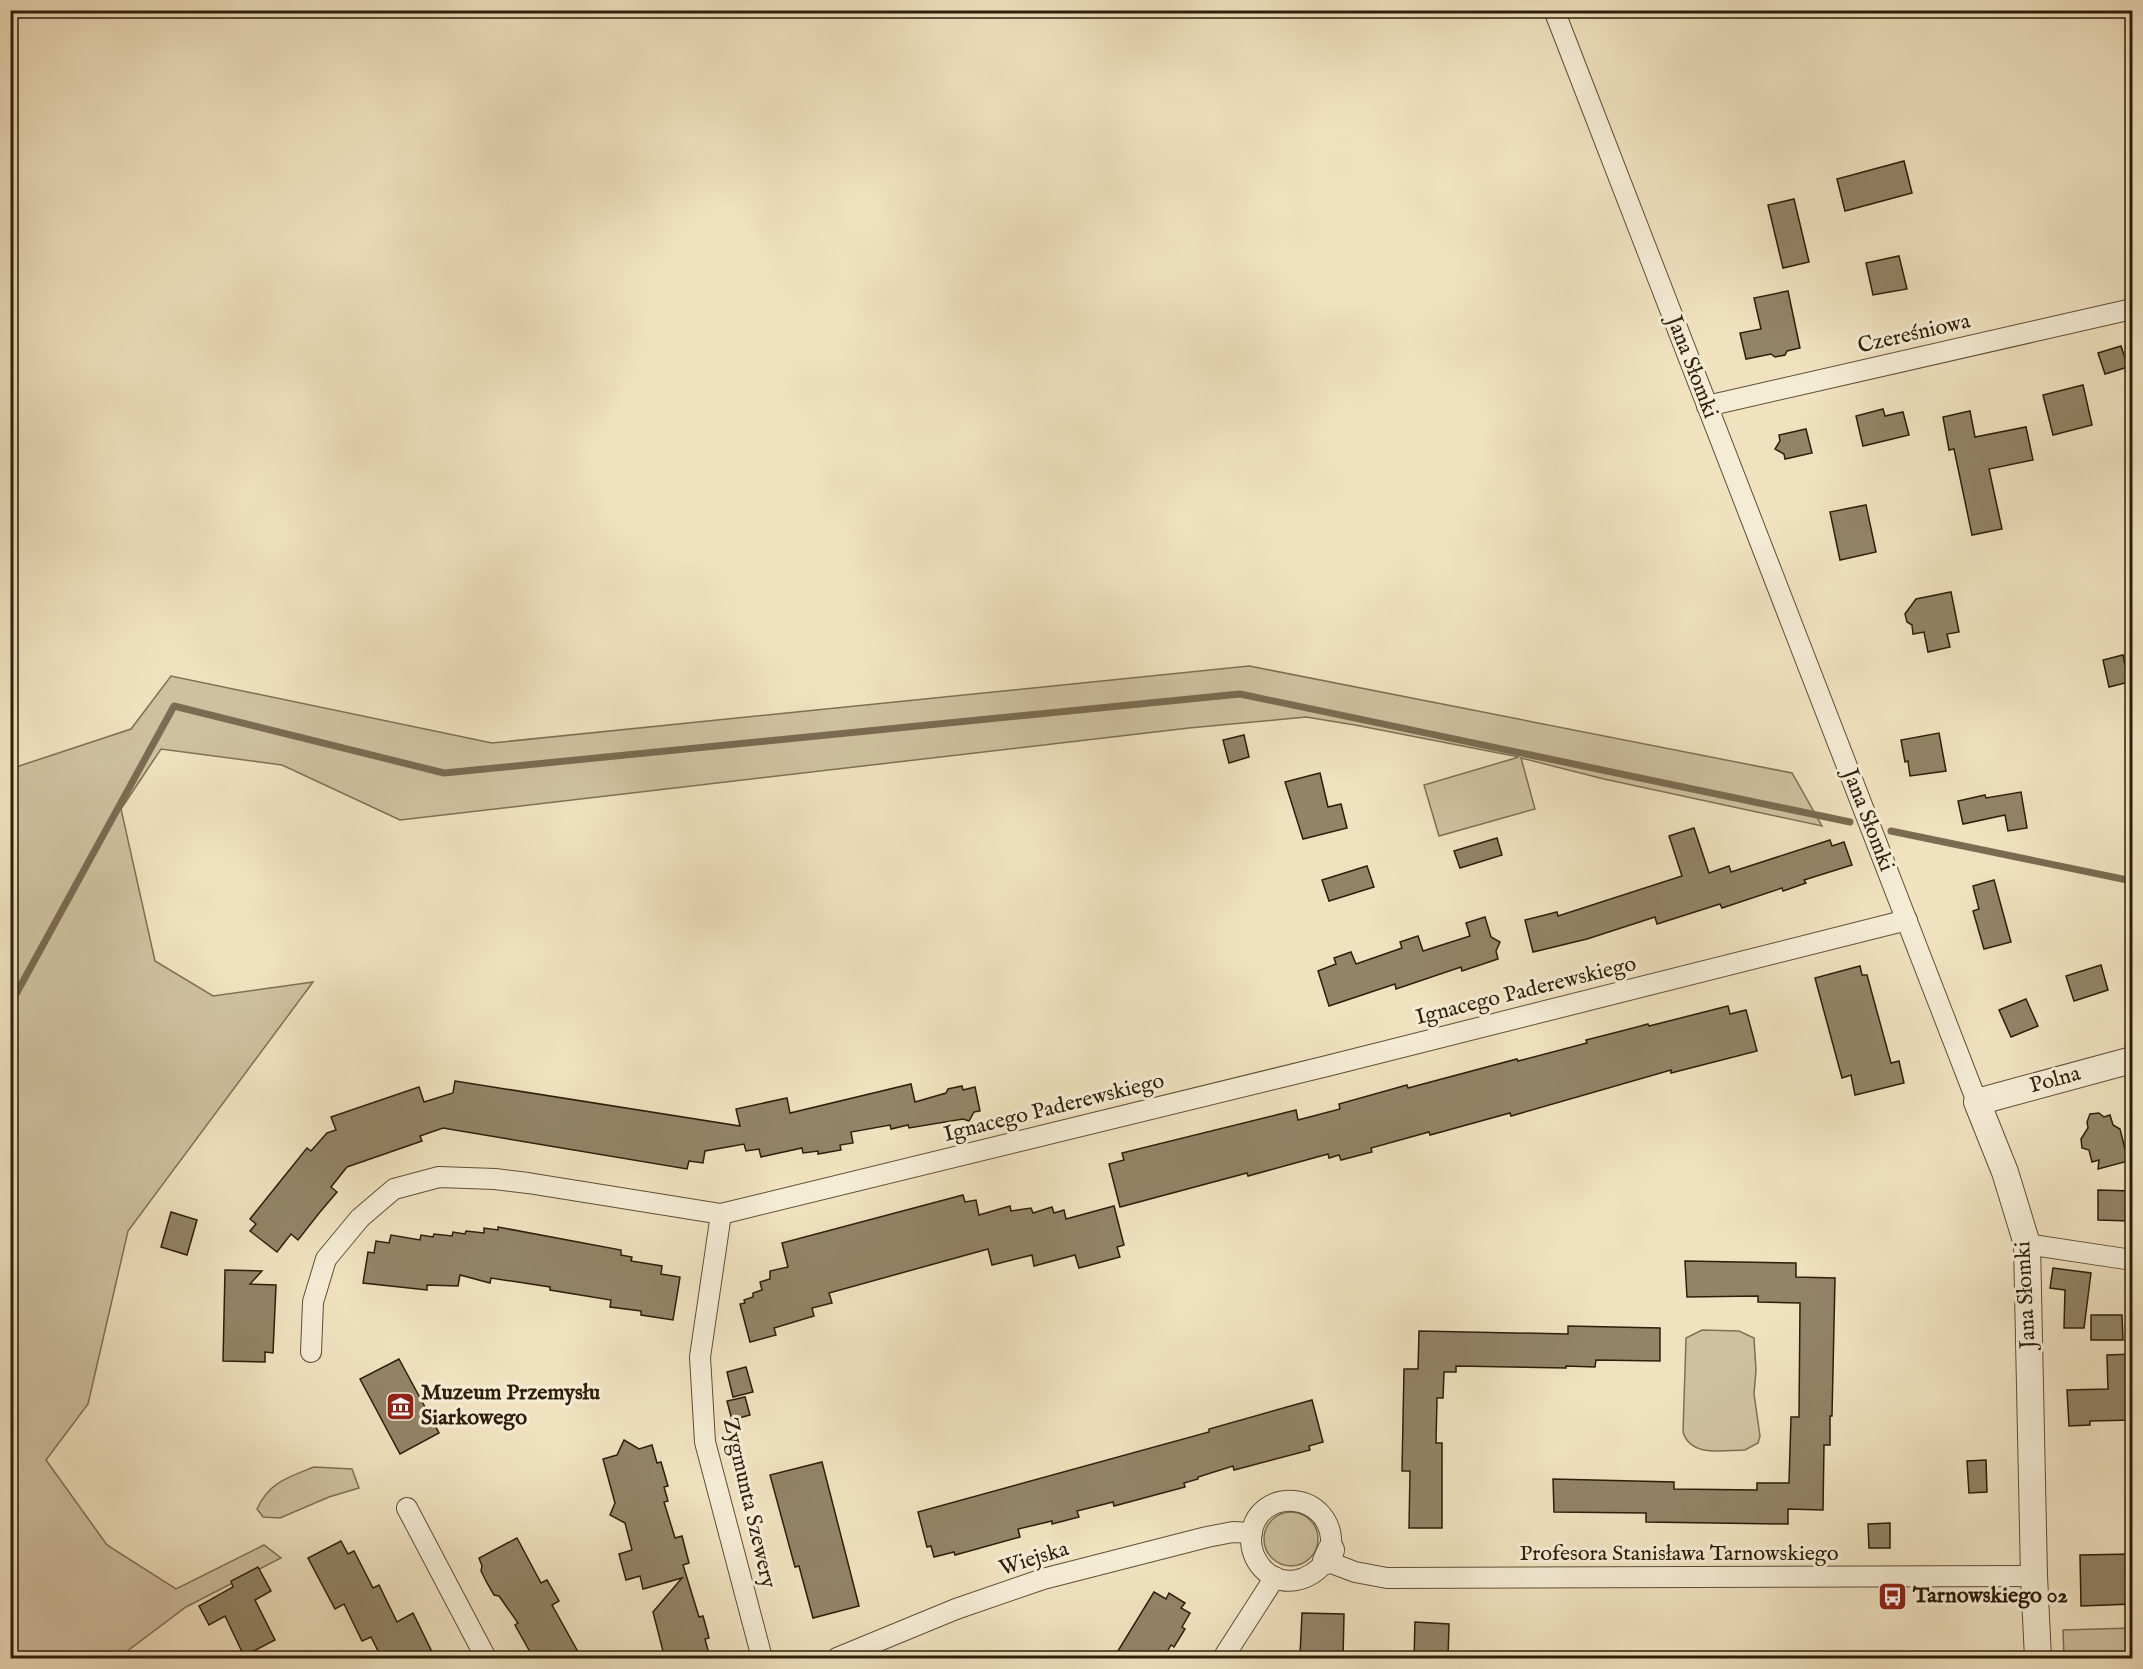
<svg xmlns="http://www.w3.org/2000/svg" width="2143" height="1669" font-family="'IM FELL English',serif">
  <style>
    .green { fill: #cfc1a0; stroke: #7e7055; stroke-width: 1.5 }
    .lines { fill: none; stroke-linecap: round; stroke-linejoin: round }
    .stream { stroke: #7b6b51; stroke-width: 7 }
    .building { fill: #938468; stroke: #2e1e0a; stroke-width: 1.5 }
    .minor-casing { stroke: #5e4f37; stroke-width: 22 }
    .tertiary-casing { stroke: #5e4f37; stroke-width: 28 }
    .minor { stroke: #f5ecd5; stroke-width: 20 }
    .tertiary { stroke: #f5ecd5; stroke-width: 26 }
    .labels { text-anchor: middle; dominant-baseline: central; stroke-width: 6; stroke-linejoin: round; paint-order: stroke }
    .street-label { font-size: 22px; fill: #2e1e0a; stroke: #f5ecd5 }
    .poi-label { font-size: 22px; font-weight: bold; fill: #2e1e0a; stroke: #f5ecd5; text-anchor: start }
  </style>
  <rect width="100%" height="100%" fill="#f0e2bf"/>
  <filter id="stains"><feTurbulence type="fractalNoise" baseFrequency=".00333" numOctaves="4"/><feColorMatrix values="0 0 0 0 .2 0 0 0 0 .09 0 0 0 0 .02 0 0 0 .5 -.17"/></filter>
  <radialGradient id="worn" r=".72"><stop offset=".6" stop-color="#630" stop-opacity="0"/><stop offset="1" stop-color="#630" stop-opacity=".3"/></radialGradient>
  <g class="green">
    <polygon points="1249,666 1792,773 1822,826 1604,779 1521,758 1535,809 1439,836 1424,785 1519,757 1355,725 1306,717 1189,728 400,820 282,765 161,749 121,809 155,961 213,996 313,982 128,1231 88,1404 46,1460 107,1545 176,1589 264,1545 281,1558 186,1607 118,1658 11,1658 10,769 131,729 171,676 492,743"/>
    <path d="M 1702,1330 L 1739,1331 L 1754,1338 L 1756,1370 L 1754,1394 L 1760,1436 L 1758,1443 L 1745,1450 C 1724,1450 1691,1458 1683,1432 L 1686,1338 Z"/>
    <path d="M 314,1467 L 352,1469 L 359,1488 L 329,1497 L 280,1518 L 263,1517 L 257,1509 C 269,1482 289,1477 314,1467 Z"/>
    <circle cx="1291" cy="1539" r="27"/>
    <polygon points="2132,1628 2132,1658 2064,1658 2063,1630"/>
  </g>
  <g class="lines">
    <g class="stream">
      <polyline points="1891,831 2132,881"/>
      <polyline points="10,1005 174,706 444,773 1240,694 1850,822"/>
    </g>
  </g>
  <g class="building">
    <polygon points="1904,161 1912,193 1845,211 1837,179"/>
    <polygon points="1794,199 1809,262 1783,268 1768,205"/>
    <polygon points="1899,256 1907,289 1873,295 1866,263"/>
    <polygon points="1788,291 1800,348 1787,351 1785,355 1775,357 1771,354 1746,359 1740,333 1761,329 1754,298"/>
    <polygon points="2121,346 2128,367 2105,374 2098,353"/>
    <polygon points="2083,385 2092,425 2053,435 2043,395"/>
    <polygon points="1883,409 1885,416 1903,412 1909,435 1863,446 1856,416"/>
    <polygon points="1970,411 1975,437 2026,427 2033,460 1989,469 2002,529 1972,535 1954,449 1949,450 1943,417"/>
    <polygon points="1806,429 1812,453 1785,459 1784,454 1775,449 1780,441 1779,435"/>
    <polygon points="1866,505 1876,552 1840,560 1830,512"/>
    <polygon points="1951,592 1959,632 1947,634 1950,647 1928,652 1924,632 1913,634 1912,625 1907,622 1905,614 1916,599"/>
    <polygon points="2123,655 2125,665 2130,664 2133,681 2109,687 2103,660"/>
    <polygon points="1939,733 1946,771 1910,776 1908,761 1905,762 1901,740"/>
    <polygon points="1244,735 1249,757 1229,763 1223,740"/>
    <polygon points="1320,773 1328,807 1341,804 1347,828 1303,839 1285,782"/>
    <polygon points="2021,792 2027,828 2008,831 2005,815 1963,824 1958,801 1985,795 1986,798"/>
    <polygon points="1694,828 1709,873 1729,866 1731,872 1830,840 1832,846 1844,842 1852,865 1804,880 1806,883 1783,891 1782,888 1722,908 1720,904 1657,924 1655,917 1587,939 1533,952 1525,920 1557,912 1558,916 1682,876 1669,836"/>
    <polygon points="1497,838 1502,855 1460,868 1454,851"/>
    <polygon points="1367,866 1374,887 1329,901 1322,880"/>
    <polygon points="1994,880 2011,942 1984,949 1973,911 1979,909 1973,886"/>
    <polygon points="1485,917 1491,937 1500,942 1496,951 1498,959 1462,971 1461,967 1396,989 1395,984 1329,1006 1318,971 1336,964 1334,958 1351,952 1356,964 1402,948 1400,942 1418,936 1423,951 1470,936 1466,923"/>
    <polygon points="2101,965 2108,990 2074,1001 2066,976"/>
    <polygon points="1860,966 1862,975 1867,975 1891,1063 1899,1061 1904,1083 1855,1095 1851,1075 1842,1078 1815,978"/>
    <polygon points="2026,999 2038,1026 2011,1037 1999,1010"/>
    <polygon points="1728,1006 1730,1014 1746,1010 1757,1051 1671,1073 1671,1070 1511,1116 1510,1113 1430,1135 1429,1132 1371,1148 1372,1152 1341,1160 1339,1155 1329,1158 1328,1154 1248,1176 1247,1173 1120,1207 1109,1164 1124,1160 1122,1153 1296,1110 1298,1120 1340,1109 1339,1104 1407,1085 1408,1088 1517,1059 1518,1061 1587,1043 1586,1040 1637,1027 1648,1024 1649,1026"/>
    <polygon points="455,1081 740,1126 736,1109 787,1098 790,1113 911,1084 915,1102 946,1093 948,1089 962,1086 963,1090 975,1087 980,1111 974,1112 969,1121 963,1119 909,1128 908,1125 891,1129 890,1125 851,1132 853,1143 840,1145 841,1150 818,1154 818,1151 803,1153 802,1148 761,1157 759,1149 746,1151 744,1144 705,1151 703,1163 689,1161 687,1169 443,1128 420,1136 422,1141 347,1167 331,1187 337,1192 320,1212 298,1240 291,1234 277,1252 250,1231 256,1224 250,1219 307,1148 311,1151 327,1133 336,1130 331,1117 419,1087 424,1102 453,1093"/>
    <polygon points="2099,1113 2104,1117 2110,1115 2113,1125 2120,1129 2128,1161 2098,1169 2099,1160 2092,1162 2089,1150 2082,1148 2081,1139 2088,1128 2087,1122 2090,1114"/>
    <polygon points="2098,1190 2133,1191 2133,1210 2130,1210 2130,1221 2098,1220"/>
    <polygon points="963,1195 965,1202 976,1200 979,1215 1010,1206 1011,1211 1031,1208 1033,1213 1052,1207 1054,1213 1064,1210 1066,1219 1114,1206 1124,1245 1117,1247 1120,1257 1079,1268 1075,1255 1034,1266 1032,1255 992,1265 988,1249 829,1293 832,1303 812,1308 814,1316 774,1328 776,1335 750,1342 740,1304 745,1303 744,1300 753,1297 753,1293 762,1290 760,1282 770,1279 770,1271 788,1267 782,1243"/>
    <polygon points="171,1212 197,1220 187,1255 161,1247"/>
    <polygon points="498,1227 621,1250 621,1255 632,1257 631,1261 662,1266 661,1274 680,1277 673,1320 641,1315 641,1311 610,1307 611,1300 550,1290 550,1287 491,1278 490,1283 460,1275 458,1286 427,1285 427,1290 363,1283 368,1252 374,1253 376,1241 389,1243 391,1235 420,1240 421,1235 433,1237 434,1234 452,1236 453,1232 465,1234 466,1231 484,1233 484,1228 498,1230"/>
    <polygon points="1685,1261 1796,1263 1796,1277 1835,1278 1832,1416 1830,1416 1830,1445 1824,1445 1823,1510 1788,1509 1788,1524 1646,1522 1646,1513 1554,1512 1553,1479 1674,1482 1674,1489 1757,1490 1757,1483 1789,1483 1791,1417 1799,1417 1800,1303 1758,1302 1758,1296 1687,1297"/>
    <polygon points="2053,1268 2091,1273 2084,1328 2064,1328 2065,1290 2050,1288"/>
    <polygon points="225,1270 262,1271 250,1284 276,1285 273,1353 265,1352 265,1362 223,1361"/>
    <polygon points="2091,1315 2122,1315 2123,1340 2091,1340"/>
    <polygon points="1568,1326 1660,1328 1660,1361 1596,1360 1595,1367 1566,1366 1566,1368 1456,1366 1456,1372 1444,1372 1443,1398 1437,1398 1436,1443 1442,1443 1442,1528 1409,1528 1410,1471 1402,1471 1404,1369 1418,1369 1419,1331 1568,1334"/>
    <polygon points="2133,1354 2133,1420 2090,1421 2090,1425 2069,1426 2067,1390 2108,1389 2107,1355"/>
    <polygon points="399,1359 439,1433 400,1454 360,1379"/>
    <polygon points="746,1367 753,1392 733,1397 727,1372"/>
    <polygon points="745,1397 750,1415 732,1420 727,1401"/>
    <polygon points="1312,1400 1323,1442 1309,1446 1310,1450 1234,1470 1233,1466 1198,1477 1198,1479 1184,1483 1185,1487 1114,1506 1113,1502 1077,1511 1079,1517 1052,1524 1052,1521 1018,1529 1020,1537 955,1555 954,1552 934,1557 931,1546 927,1547 918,1512 1209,1432 1209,1429"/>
    <polygon points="624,1440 639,1449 652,1445 657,1463 661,1462 668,1486 664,1487 668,1501 664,1502 675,1538 682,1536 689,1563 683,1565 699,1617 703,1616 709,1638 705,1639 709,1654 693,1659 665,1659 653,1612 682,1578 643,1589 640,1576 626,1580 619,1554 632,1550 625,1523 610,1515 615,1503 603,1459 617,1455"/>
    <polygon points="1986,1460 1987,1492 1969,1493 1967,1461"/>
    <polygon points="822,1462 859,1606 813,1618 799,1566 795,1567 770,1475"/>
    <polygon points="1890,1523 1890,1548 1869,1548 1868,1524"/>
    <polygon points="517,1538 541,1583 547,1580 559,1601 552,1605 582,1659 534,1659 515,1625 518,1623 499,1596 494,1595 487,1583 481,1571 482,1566 479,1558"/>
    <polygon points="341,1541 348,1554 354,1551 373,1588 379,1585 397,1622 413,1613 432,1652 418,1659 382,1659 371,1637 362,1641 344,1604 335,1609 308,1558"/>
    <polygon points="2133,1554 2133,1604 2081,1606 2080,1555"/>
    <polygon points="258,1567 271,1591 255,1600 275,1640 244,1656 225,1616 209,1625 199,1606 233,1587 231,1581"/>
    <polygon points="1154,1592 1166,1599 1169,1593 1185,1603 1181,1608 1190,1613 1182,1627 1185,1629 1174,1647 1171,1645 1163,1659 1113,1659"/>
    <polygon points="1302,1613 1344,1614 1343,1659 1308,1659 1308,1655 1300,1655"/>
    <polygon points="1415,1622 1449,1624 1448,1659 1414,1659"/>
  </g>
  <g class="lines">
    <defs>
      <g id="minor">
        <polyline points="1554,10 1977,1102"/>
        <polyline points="1707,406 2132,309"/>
        <polyline points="721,1214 700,1357 705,1442 762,1658"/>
        <polyline points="2027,1244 2132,1260"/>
        <polyline points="311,1352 313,1302 326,1259 360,1218 394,1189 439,1177 495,1179 528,1183 721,1214 1327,1066 1907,920"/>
        <polyline points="407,1508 486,1658"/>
        <path d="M 1331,1550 C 1337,1489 1253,1484 1251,1539 C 1251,1550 1255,1560 1262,1568 C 1282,1590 1310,1581 1326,1561 L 1355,1572 L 1387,1578 L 2034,1576"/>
        <polyline points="837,1658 956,1609 1043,1579 1207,1537 1233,1532 1252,1533"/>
        <polyline points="1223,1658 1275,1577"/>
      </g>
      <g id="tertiary">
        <polyline points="1326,1561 1331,1550"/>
        <polyline points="2038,1658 2034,1576 2027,1244 2005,1172 1977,1102 2132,1060"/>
      </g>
    </defs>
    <use href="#minor" class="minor-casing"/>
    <use href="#tertiary" class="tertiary-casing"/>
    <use href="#minor" class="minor"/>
    <use href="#tertiary" class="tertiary"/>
  </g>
  <defs>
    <symbol id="museum-square" viewBox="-11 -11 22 22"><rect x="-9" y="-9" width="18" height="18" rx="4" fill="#8f2418" stroke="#f5ecd5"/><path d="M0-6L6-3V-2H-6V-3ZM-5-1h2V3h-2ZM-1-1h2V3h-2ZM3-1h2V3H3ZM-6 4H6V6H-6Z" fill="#fff"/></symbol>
    <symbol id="bus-square" viewBox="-11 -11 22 22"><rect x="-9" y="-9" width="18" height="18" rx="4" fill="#8f2418" stroke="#f5ecd5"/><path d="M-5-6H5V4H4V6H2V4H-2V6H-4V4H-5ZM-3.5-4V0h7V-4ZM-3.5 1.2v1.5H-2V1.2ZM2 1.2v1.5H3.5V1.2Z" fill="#fff"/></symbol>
  </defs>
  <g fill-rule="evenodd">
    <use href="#museum-square" x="384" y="1390" width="33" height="33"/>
    <use href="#bus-square" x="1876" y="1580" width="33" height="33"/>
  </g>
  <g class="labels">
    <g class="street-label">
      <text transform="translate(1914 334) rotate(-13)">Czereśniowa</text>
      <text transform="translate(1692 367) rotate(69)">Jana Słomki</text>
      <text transform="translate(1868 820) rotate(69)">Jana Słomki</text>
      <text transform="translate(1526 991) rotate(-14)">Ignacego Paderewskiego</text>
      <text transform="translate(2055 1080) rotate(-15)">Polna</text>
      <text transform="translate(1054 1108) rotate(-14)">Ignacego Paderewskiego</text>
      <text transform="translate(2026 1295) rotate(-93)">Jana Słomki</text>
      <text transform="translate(749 1503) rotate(77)">Zygmunta Szewery</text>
      <text x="1679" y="1554">Profesora Stanisława Tarnowskiego</text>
      <text transform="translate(1034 1559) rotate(-17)">Wiejska</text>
    </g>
    <g class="poi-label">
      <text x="421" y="1393">Muzeum Przemysłu<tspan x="421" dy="25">Siarkowego</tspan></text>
      <text x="1913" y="1596">Tarnowskiego 02</text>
    </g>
  </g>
  <rect width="2143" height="1669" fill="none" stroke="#f0e2bf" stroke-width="36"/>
  <rect x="12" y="12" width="2119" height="1645" fill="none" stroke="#2e1e0a" stroke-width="3"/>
  <rect x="18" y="18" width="2107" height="1633" fill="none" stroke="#2e1e0a" stroke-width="1.5"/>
  <rect width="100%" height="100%" filter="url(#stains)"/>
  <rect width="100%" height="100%" fill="url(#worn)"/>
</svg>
